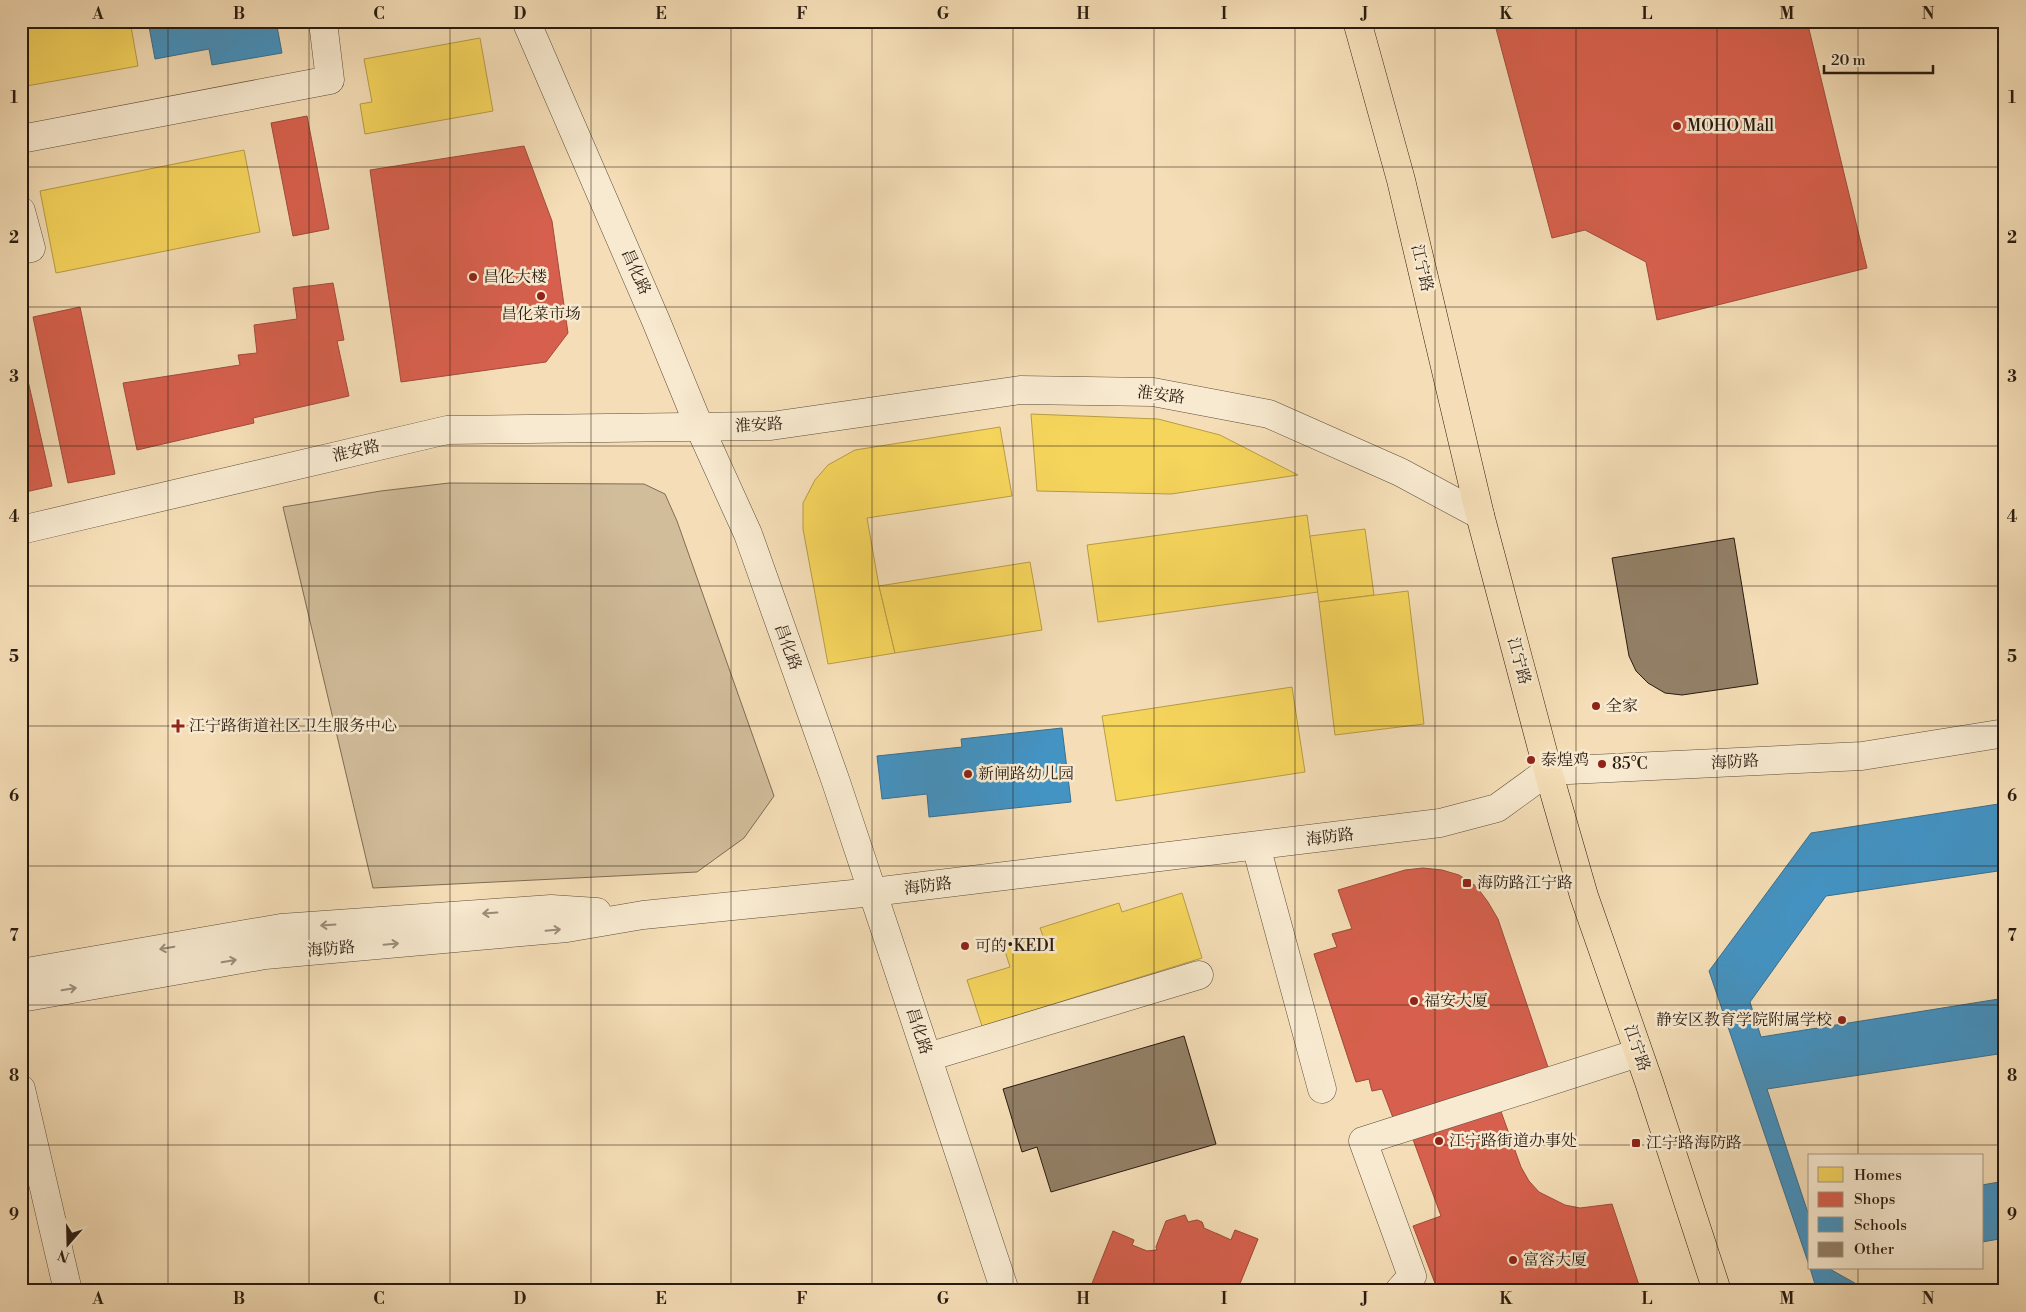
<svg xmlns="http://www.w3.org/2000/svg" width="2026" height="1312" font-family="'Libre Bodoni','Noto Serif SC',serif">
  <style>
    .green { fill: #d2bd9b; stroke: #7e6c56 }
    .homes { fill: #f6d55c; stroke: #b89d45 }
    .shops { fill: #d6604d; stroke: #a24b3b }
    .schools { fill: #4393c3; stroke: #3b6f8d }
    .building { fill: #938067; stroke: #291b10 }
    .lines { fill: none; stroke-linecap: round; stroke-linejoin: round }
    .minor-casing { stroke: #5c4c3a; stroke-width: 29 }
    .major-casing { stroke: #291b10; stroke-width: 29 }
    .minor { stroke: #f8ead0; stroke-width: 28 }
    .major { stroke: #f5deb7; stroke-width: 28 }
    .oneway { stroke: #9b8d7a }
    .grid { fill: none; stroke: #291b10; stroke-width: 1; stroke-opacity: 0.55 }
    .poi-dot { fill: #8f2418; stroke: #f8ead0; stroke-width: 2 }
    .labels { text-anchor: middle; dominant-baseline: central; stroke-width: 5; stroke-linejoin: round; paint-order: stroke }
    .poi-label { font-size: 16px; fill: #291b10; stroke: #f8ead0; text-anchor: start }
    .street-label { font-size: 16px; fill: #291b10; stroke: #f8ead0 }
    .neatline { fill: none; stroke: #291b10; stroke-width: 2 }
    .grid-label { font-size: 16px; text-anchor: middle; font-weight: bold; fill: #291b10 }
  </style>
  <rect width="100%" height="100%" fill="#f5deb7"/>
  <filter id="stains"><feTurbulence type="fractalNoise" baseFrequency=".004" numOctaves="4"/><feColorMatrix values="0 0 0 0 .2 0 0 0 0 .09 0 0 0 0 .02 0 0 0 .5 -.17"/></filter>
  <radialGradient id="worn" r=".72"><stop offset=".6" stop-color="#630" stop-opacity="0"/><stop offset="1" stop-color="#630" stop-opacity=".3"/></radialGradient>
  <polygon class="green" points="449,483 644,484 665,494 677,521 774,796 744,838 697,872 373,888 283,507 381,491"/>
  <g class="homes">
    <polygon points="21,21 130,21 138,66 21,87"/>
    <polygon points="480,38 493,111 365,134 360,104 372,102 364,59"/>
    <polygon points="244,150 260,232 56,273 40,191"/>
    <polygon points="1031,414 1158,419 1220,435 1298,475 1171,494 1037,491"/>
    <polygon points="1000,427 1012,496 867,518 879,586 895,653 828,664 803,529 803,503 815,480 828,465 855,450"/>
    <polygon points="1307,515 1318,592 1098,622 1087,545"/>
    <polygon points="1365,529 1374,595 1319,602 1310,536"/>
    <polygon points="1030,562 1042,630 895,653 879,586"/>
    <polygon points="1408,591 1424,724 1335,735 1319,602"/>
    <polygon points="1292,687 1305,772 1116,801 1102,716"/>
    <polygon points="1182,893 1202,958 982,1026 967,980 1010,967 1004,948 1043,936 1040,928 1119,903 1122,912"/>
    <polygon points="1388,922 1416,926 1439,936 1460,948 1480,967 1492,986 1505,1016 1494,1020 1504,1051 1372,1091 1369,1079 1356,1082 1314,954 1337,947 1332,934 1364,925"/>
    <polygon points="1185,1215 1188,1222 1197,1220 1202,1222 1204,1226 1190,1262 1202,1266 1216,1233 1231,1240 1235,1230 1258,1239 1239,1286 1243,1291 1105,1291 1099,1267 1113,1231 1134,1240 1132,1245 1147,1251 1157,1250 1156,1247 1166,1221"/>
    <polygon points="1504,1227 1508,1230 1512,1228 1520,1250 1535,1247 1558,1252 1572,1262 1585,1280 1607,1273 1608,1278 1613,1279 1617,1291 1467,1291 1453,1250 1456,1249 1457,1243 1468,1240 1478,1231 1494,1230"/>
  </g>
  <g class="shops">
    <polygon points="1494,21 1807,21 1867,268 1657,320 1646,262 1585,230 1552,238"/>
    <polygon points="307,116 329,229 293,236 271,123"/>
    <polygon points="524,146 552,221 568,333 546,362 401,382 370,170"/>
    <polygon points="333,283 344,340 337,341 349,396 253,418 254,423 137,450 123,383 240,365 238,355 257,353 254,325 297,319 293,288"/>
    <polygon points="80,307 115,474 68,483 33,317"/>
    <polygon points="21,350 52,486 21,493"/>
    <polygon points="1423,868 1442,870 1459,875 1476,886 1488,902 1498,919 1550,1073 1395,1123 1382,1089 1372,1091 1369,1079 1356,1082 1314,954 1337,947 1332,934 1352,929 1338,890 1405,870"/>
    <polygon points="1499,1106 1521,1167 1529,1181 1539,1192 1565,1205 1580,1208 1612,1204 1641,1291 1438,1291 1413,1226 1441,1216 1411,1134"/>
    <polygon points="1185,1215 1188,1222 1197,1220 1202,1222 1204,1228 1231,1240 1235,1230 1258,1239 1239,1286 1243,1291 1089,1291 1113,1231 1134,1240 1132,1245 1147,1251 1157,1250 1156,1247 1166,1221"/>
  </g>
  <g class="schools">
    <polygon points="148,21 276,21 282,53 212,65 209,49 155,59"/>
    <polygon points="1062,728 1071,802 929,817 927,794 882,799 877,756 962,747 961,739"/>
    <polygon points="2005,803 2005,870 1826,896 1750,1002 1761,1037 2005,998 2005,1053 1767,1089 1808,1213 1810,1212 1810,1268 1709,971 1811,833"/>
    <polygon points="2005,1181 2005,1238 1982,1242 1982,1185"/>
    <polygon points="1810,1268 1828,1268 1869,1291 1817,1291"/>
    <polygon points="2005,1286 2005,1291 1978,1291"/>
  </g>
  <g class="building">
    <polygon points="1734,538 1758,684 1682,695 1665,693 1648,683 1636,671 1629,656 1612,558"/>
    <polygon points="1184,1036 1216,1144 1051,1192 1037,1147 1022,1152 1003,1089"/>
  </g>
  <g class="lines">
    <defs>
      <g id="minor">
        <polyline points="526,21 656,321 699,426 748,534 836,782 1005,1291"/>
        <polyline points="21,139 330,80 323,22"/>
        <polyline points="21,211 31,248 21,250"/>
        <polyline points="21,530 447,430 771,426 1020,390 1153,392 1269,414 1400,472 1480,515"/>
        <polyline points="1256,846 1322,1089"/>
        <polyline points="21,973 281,928 551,909 597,912"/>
        <polyline points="21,998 265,955 567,928 643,915 873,892 1440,823 1497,808 1548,771 1862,756 2005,733"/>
        <polyline points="928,1057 1199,975"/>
        <polyline points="21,1089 68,1291"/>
        <polyline points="1399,1291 1412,1276 1363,1141 1638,1053"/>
      </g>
      <polyline id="major" points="1357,21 1401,180 1480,515 1548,771 1584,896 1649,1082 1717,1291"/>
    </defs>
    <use href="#minor" class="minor-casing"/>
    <use href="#major" class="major-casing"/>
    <use href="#minor" class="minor"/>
    <use href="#major" class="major"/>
  </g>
  <defs><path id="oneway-shaft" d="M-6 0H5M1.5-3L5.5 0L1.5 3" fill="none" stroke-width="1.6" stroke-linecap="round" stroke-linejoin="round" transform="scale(1.25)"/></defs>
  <g class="oneway">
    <use href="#oneway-shaft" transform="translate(490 913) rotate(176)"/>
    <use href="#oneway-shaft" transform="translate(328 925) rotate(176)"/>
    <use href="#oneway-shaft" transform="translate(553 930) rotate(-5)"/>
    <use href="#oneway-shaft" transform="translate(391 944) rotate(-5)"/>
    <use href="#oneway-shaft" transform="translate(167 948) rotate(170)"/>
    <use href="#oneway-shaft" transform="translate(229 961) rotate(-10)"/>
    <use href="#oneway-shaft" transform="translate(69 989) rotate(-10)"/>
  </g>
  <path class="grid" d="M 168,21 L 168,1291M 309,21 L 309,1291M 450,21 L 450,1291M 591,21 L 591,1291M 731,21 L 731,1291M 872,21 L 872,1291M 1013,21 L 1013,1291M 1154,21 L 1154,1291M 1295,21 L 1295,1291M 1435,21 L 1435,1291M 1576,21 L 1576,1291M 1717,21 L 1717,1291M 1858,21 L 1858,1156M 21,167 L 2005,167M 21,307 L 2005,307M 21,446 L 2005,446M 21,586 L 2005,586M 21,726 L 2005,726M 21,866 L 2005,866M 21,1005 L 2005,1005M 21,1145 L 2005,1145M 1858,1268 L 1858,1291"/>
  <g class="poi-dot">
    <circle cx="1677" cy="126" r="5"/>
    <circle cx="473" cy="277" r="5"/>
    <circle cx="541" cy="296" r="5"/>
    <circle cx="1596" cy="706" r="5"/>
    <path d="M175.5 718.5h5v5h5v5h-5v5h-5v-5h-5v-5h5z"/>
    <circle cx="1531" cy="760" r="5"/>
    <circle cx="1602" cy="764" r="5"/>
    <circle cx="968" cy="774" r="5"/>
    <rect x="1462" y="878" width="10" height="10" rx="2.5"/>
    <circle cx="965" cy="946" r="5"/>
    <circle cx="1414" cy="1001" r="5"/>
    <circle cx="1842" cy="1020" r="5"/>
    <circle cx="1439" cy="1141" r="5"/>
    <rect x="1631" y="1138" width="10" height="10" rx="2.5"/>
    <circle cx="1513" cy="1260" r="5"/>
  </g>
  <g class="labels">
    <g class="poi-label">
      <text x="1687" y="126">MOHO Mall</text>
      <text x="483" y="277">昌化大楼</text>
      <text x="541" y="314" text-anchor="middle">昌化菜市场</text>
      <text x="1606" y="706">全家</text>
      <text x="189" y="726">江宁路街道社区卫生服务中心</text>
      <text x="1541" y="760">泰煌鸡</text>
      <text x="1612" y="764">85°C</text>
      <text x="978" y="774">新闸路幼儿园</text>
      <text x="1477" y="883">海防路江宁路</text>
      <text x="975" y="946">可的•KEDI</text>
      <text x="1424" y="1001">福安大厦</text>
      <text x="1832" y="1020" text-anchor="end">静安区教育学院附属学校</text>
      <text x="1449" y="1141">江宁路街道办事处</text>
      <text x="1646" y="1143">江宁路海防路</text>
      <text x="1523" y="1260">富容大厦</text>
    </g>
    <g class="street-label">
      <text transform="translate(1422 268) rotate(77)">江宁路</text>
      <text transform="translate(636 272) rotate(66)">昌化路</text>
      <text transform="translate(1161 395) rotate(7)">淮安路</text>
      <text transform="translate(759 425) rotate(-3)">淮安路</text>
      <text transform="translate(356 451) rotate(-13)">淮安路</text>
      <text transform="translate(788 647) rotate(70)">昌化路</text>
      <text transform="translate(1519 661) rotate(75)">江宁路</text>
      <text transform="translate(1735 762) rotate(-3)">海防路</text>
      <text transform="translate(1330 837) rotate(-7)">海防路</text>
      <text transform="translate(928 886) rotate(-7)">海防路</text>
      <text transform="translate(331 949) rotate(-5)">海防路</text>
      <text transform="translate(919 1031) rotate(72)">昌化路</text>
      <text transform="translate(1637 1048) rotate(71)">江宁路</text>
    </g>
  </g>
  <rect width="2026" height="1312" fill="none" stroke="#f5deb7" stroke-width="55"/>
  <rect x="1808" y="1154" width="175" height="115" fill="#f8ead0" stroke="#a59783"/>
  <rect x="1818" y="1167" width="25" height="15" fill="#f6d55c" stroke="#a59783"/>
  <text x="1854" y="1180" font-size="15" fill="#291b10">Homes</text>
  <rect x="1818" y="1192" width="25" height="15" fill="#d6604d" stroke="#a59783"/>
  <text x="1854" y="1204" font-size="15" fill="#291b10">Shops</text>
  <rect x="1818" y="1217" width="25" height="15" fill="#4393c3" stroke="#a59783"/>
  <text x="1854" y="1230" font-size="15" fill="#291b10">Schools</text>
  <rect x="1818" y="1242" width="25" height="15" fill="#938067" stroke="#a59783"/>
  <text x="1854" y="1254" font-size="15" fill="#291b10">Other</text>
  <g transform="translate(68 1244) rotate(200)" stroke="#f8ead0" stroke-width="4" paint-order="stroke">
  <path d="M0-4L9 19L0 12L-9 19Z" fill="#291b10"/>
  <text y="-8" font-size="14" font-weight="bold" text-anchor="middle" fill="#291b10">N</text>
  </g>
  <path d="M1824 65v8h109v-8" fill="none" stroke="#291b10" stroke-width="2.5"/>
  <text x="1831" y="65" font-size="15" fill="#291b10" stroke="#f8ead0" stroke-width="4" paint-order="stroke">20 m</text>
  <rect x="28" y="28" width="1970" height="1256" class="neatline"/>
  <g class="grid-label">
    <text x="98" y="19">A</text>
    <text x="239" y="19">B</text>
    <text x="379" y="19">C</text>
    <text x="520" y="19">D</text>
    <text x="661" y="19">E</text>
    <text x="802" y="19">F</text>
    <text x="943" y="19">G</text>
    <text x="1083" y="19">H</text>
    <text x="1224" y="19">I</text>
    <text x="1365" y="19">J</text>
    <text x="1506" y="19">K</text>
    <text x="1647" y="19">L</text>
    <text x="1787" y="19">M</text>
    <text x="1928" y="19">N</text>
    <text x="14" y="103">1</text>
    <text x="2012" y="103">1</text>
    <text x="14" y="243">2</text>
    <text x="2012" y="243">2</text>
    <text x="14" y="382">3</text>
    <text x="2012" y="382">3</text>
    <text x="14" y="522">4</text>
    <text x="2012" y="522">4</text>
    <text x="14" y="662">5</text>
    <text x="2012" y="662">5</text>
    <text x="14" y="801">6</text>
    <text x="2012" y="801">6</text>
    <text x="14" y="941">7</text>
    <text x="2012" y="941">7</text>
    <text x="14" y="1081">8</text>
    <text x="2012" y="1081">8</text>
    <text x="14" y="1220">9</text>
    <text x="2012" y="1220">9</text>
    <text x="98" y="1304">A</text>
    <text x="239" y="1304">B</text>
    <text x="379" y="1304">C</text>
    <text x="520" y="1304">D</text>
    <text x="661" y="1304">E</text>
    <text x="802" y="1304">F</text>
    <text x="943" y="1304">G</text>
    <text x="1083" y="1304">H</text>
    <text x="1224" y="1304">I</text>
    <text x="1365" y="1304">J</text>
    <text x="1506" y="1304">K</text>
    <text x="1647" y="1304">L</text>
    <text x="1787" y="1304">M</text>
    <text x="1928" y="1304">N</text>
  </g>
  <rect width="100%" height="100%" filter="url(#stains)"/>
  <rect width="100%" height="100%" fill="url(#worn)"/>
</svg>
